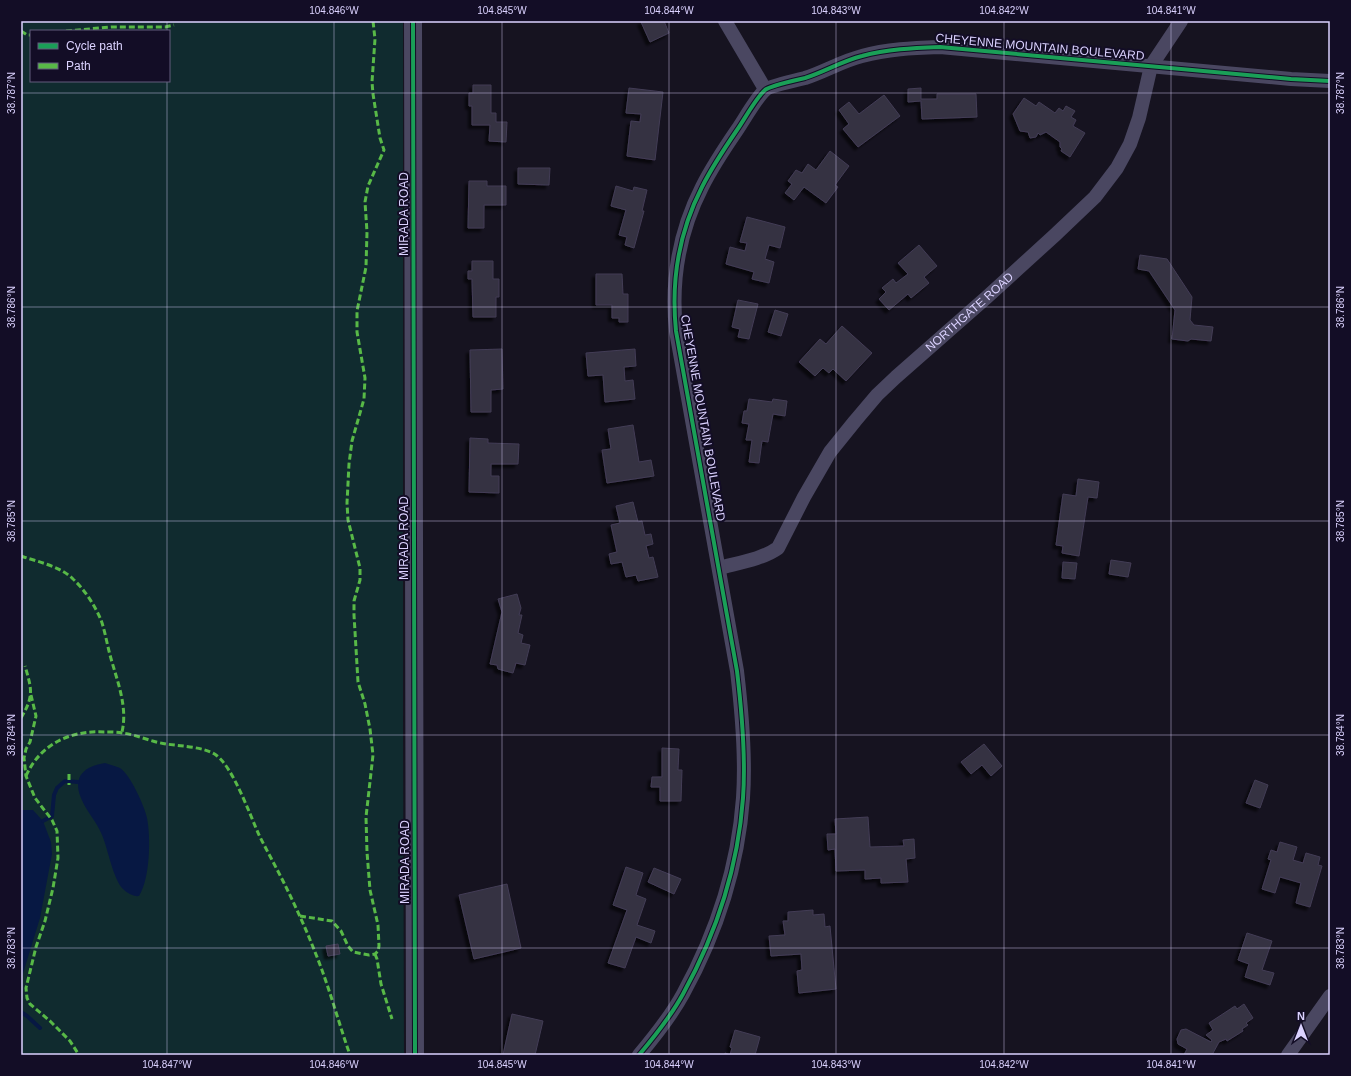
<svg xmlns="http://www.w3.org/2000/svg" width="1351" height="1076" font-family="Helvetica,sans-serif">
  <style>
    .green { fill: #102b2f; fill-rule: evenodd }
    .water { fill: #071843 }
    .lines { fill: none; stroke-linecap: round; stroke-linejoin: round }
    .stream { stroke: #071843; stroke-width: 4 }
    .building { fill: #343043; stroke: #433d55; filter: url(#shadow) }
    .minor { stroke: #4a4761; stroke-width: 14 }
    .tertiary { stroke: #4a4761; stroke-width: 18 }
    .quiet { stroke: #58b947; stroke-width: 3; stroke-dasharray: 6 3; stroke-linecap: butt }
    .cycleway-casing { stroke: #130d26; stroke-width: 6 }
    .cycleway { stroke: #1a9f57; stroke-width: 4 }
    .ticks { fill: none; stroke: #dbd2ff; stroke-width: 1; stroke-opacity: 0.45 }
    .labels { text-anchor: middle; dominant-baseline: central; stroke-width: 4; stroke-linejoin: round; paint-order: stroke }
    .street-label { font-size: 12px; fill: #dbd2ff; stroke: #130d26 }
    .neatline { fill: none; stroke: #dbd2ff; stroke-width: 1.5 }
    .ticks-label { font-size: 10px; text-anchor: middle; fill: #dbd2ff }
  </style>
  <defs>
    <filter id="shadow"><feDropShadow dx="-3.5" dy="3.5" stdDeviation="1" flood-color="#0009"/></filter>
  </defs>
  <rect width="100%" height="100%" fill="#161320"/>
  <path class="green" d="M 21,21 L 403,21 L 403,715 L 404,1055 L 21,1055 ZM 31,31 L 169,31 L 169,81 L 31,81 Z"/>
  <g class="water">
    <path d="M 105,763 C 110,765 116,766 120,768 C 130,774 145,807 147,818 C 151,838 150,879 139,896 C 134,897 127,893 123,889 C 113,879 108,849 102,835 C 97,822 86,811 81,798 C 72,776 85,766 105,763 Z"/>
    <polygon points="21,810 33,810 43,821 51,842 52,854 40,918 21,980"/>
  </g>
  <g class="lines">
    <g class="stream">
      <polyline points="43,821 52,816 54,795 57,788 65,781 78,782"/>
      <polyline points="21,1012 27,1016 40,1028"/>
    </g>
  </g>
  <g class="building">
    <polygon points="642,21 664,21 669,33 650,42 641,22"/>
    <polygon points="473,85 491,85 491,113 496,113 496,122 507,122 506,142 489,141 490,125 472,125 472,106 469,106 469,93 473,93"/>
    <polygon points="629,88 663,92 655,160 627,156 631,121 640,122 641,114 626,113"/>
    <polygon points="921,88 921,99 937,99 937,94 976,94 977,117 922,119 921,101 908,102 908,89"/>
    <polygon points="884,95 900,116 858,147 843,129 849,124 839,110 849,102 859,114"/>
    <polygon points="1024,98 1036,106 1039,102 1055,113 1059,108 1063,111 1066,106 1075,111 1071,117 1076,120 1073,126 1085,133 1070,157 1061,151 1062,149 1060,147 1060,142 1046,132 1040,135 1038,133 1036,137 1030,138 1028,132 1020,131 1013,114"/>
    <polygon points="830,151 849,166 835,185 838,187 826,203 804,187 794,200 785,193 792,184 788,181 796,170 802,173 808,164 816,170"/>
    <polygon points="518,168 550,168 549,185 518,184"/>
    <polygon points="469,181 487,181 487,186 506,186 506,205 484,205 484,228 468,228"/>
    <polygon points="616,186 633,191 634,187 647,190 642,211 644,211 634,248 625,245 627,237 619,235 626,210 611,206"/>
    <polygon points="747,217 785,227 780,248 769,245 765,259 774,262 769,283 752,279 754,272 726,264 730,247 745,251 747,243 740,242"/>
    <polygon points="919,245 937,266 924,277 929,283 911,298 908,294 889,310 879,299 886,292 882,288 893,279 896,283 908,274 898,263"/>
    <polygon points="1140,255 1167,259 1192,297 1190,320 1194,325 1213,327 1211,341 1191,339 1188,341 1172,339 1175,310 1149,271 1138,269"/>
    <polygon points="472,261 493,261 493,279 499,279 499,297 496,297 496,317 473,317 472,279 468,279 468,271 472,271"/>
    <polygon points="596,274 622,274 623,294 628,294 628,322 619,322 619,318 612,318 612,305 596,305"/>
    <polygon points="738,300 758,304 749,339 738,337 740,329 732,327"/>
    <polygon points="775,310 788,314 781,336 768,332"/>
    <polygon points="842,326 872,353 846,381 833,369 829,373 823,368 815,376 799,362 820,339 826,344"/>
    <polygon points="502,349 503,389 491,390 491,412 471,412 470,350"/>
    <polygon points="635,349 636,366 624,367 625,381 633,380 635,399 605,402 603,375 588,376 586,353"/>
    <polygon points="749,399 772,402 773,399 787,401 785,416 773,414 768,442 762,441 759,463 749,462 752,440 746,440 749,424 742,423 744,411 747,411"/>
    <polygon points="633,425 639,462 651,460 654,476 607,483 602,450 611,449 608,429"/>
    <polygon points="470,438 488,439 488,443 519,444 518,464 491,464 491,476 499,476 499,493 469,492"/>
    <polygon points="1078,479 1099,482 1097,498 1088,497 1079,556 1062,553 1063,546 1056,545 1063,494 1076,496"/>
    <polygon points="633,502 638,522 642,521 645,535 651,534 653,544 646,546 649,558 653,557 658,577 638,581 636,575 626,577 622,562 611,564 609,554 617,552 611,525 620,523 616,506"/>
    <polygon points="1111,560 1131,563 1128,577 1109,574"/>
    <polygon points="1063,562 1077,563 1075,579 1062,578"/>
    <polygon points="517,594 521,608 519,615 522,615 518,633 523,635 521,643 530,645 525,665 516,663 513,673 498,669 497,665 490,664 502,612 498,599"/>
    <polygon points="984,744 1002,766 991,776 982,765 971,774 961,762"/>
    <polygon points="662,748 679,749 678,770 682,770 681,801 660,801 660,787 651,787 652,777 662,777"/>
    <polygon points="1255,780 1268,785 1260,808 1246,803"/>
    <polygon points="868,817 870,847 904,846 903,840 914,839 915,858 906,859 908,882 881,883 881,878 865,879 865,870 836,871 835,849 828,850 827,834 836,834 835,819"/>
    <polygon points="1280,842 1297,847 1293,860 1303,863 1306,853 1320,857 1318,865 1322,866 1310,907 1296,903 1301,883 1280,877 1275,893 1262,889 1271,860 1268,859 1271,850 1277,852"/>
    <polygon points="626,867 643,873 636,895 646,899 637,925 655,931 651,943 636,937 625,968 608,963 627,910 613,905"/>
    <polygon points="654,868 681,879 674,894 648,882"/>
    <polygon points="507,884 521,948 474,959 459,895"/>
    <polygon points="813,910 813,915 824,914 825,927 830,926 836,989 799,993 797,971 802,970 801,954 771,956 769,936 785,935 783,921 788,921 788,912"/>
    <polygon points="1247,933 1272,941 1262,970 1274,973 1270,985 1245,977 1249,964 1238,960"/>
    <polygon points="338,944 340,954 328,956 326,946"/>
    <polygon points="1244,1004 1253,1018 1246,1023 1248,1025 1242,1029 1243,1031 1227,1041 1226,1039 1219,1042 1212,1055 1184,1055 1187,1049 1178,1044 1177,1039 1181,1030 1186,1029 1211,1042 1212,1040 1206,1035 1213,1030 1209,1023 1235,1006 1237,1009"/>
    <polygon points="512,1014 543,1021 535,1055 503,1055"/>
    <polygon points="735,1030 760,1037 755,1055 749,1054 749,1055 725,1055 725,1053 730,1055 732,1048 730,1047"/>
  </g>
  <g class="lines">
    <g class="minor">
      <polyline points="725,21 765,89"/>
      <path id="s1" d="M 719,568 C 737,563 763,559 778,548 L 804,497 L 830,452 L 855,421 L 877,395 L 896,377 L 987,297 L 1055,235 L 1095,197 L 1117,168 L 1130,144 L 1139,118 L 1151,66 L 1181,21"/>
      <path d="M 639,1055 C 655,1036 671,1016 683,994 C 716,934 738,867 743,798 C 746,756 742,713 737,671 L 676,331 C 671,282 679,232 702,187 C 712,167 724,149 737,130 C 744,120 756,98 765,90 C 769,86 797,80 805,78 C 824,72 842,61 862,56 C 887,49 913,48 940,47 L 1291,79 L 1330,81"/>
      <polyline points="1288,1055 1330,996"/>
    </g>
    <polyline class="tertiary" points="413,21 415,1055"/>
    <g class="quiet">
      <polyline points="21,31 27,35 31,35"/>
      <polyline points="66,31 111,27 165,27 174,25"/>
      <path d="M 21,556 C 38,562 60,566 73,579 C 85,590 95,606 101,620 C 105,631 107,644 110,655 C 117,681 128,706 122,732"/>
      <polyline points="31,695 36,716 30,742 26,749 24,758 26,776 35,798 52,820 57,831 58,858 53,888 45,921 36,947 26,988 27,998 30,1004 50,1021 70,1041 79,1055"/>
      <path d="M 21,718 C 34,696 32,690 25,666"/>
      <polyline points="69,774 69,785"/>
      <path d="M 26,776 C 40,744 71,730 104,732 C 110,732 117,732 123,733 C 137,735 152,742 166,744 C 180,746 205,747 216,755 C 233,767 250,815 259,835 C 267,851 276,867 284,883 C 295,905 306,929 315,952 C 329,986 338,1021 350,1055"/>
      <polyline points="300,916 332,921 341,931 348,946 353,952 369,955 375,954 378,951 379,946 378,925 370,890 367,852 366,817 373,755 370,729 365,704 358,682 354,615 354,601 360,580 360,568 348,520 347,503 349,464 352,441 364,399 365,378 357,332 357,311 366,267 367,232 365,202 368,186 384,150 380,138 373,94 372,82 375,39 373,21"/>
      <polyline points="375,954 377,959 381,984 392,1019"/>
    </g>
    <defs>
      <g id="cycleway">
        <polyline points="413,21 415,1055"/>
        <path d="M 639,1055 C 655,1036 671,1016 683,994 C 716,934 738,867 743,798 C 746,756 742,713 737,671 L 676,331 C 671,282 679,232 702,187 C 712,167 724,149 737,130 C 744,120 756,98 765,90 C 769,86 797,80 805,78 C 824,72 842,61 862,56 C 887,49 913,48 940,47 L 1291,79 L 1330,81"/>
      </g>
    </defs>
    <use href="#cycleway" class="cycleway-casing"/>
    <use href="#cycleway" class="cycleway"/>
  </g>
  <path class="ticks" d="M 167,21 L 167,31M 334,21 L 334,1055M 502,21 L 502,1055M 669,21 L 669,1055M 836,21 L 836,1055M 1004,21 L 1004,1055M 1171,21 L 1171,1055M 167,81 L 167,1055M 21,93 L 1330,93M 21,307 L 1330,307M 21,521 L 1330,521M 21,735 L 1330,735M 21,948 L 1330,948"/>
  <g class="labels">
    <g class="street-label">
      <text transform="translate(1040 47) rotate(5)">CHEYENNE MOUNTAIN BOULEVARD</text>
      <text transform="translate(404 214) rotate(-90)">MIRADA ROAD</text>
      <text stroke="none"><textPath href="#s1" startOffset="370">NORTHGATE ROAD</textPath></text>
      <text transform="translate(703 418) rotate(80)">CHEYENNE MOUNTAIN BOULEVARD</text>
      <text transform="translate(404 538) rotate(-90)">MIRADA ROAD</text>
      <text transform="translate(405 862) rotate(-90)">MIRADA ROAD</text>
    </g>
  </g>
  <rect width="1351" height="1076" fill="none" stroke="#130d26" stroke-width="44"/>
  <rect x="30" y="30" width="140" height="52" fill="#130d26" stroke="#635c7d"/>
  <rect x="38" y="43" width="20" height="6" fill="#1a9f57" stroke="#635c7d"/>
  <text x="66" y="50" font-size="12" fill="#dbd2ff">Cycle path</text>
  <rect x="38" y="63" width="20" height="6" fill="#58b947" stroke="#635c7d"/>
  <text x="66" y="70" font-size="12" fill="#dbd2ff">Path</text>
  <g transform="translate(1301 1026)" stroke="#130d26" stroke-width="3" paint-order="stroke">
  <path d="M0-3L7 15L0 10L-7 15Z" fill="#dbd2ff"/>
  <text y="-6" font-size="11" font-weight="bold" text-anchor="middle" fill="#dbd2ff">N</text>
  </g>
  <rect x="22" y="22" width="1307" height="1032" class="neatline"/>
  <g class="ticks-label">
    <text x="334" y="14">104.846°W</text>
    <text x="502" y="14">104.845°W</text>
    <text x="669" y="14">104.844°W</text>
    <text x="836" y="14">104.843°W</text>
    <text x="1004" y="14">104.842°W</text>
    <text x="1171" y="14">104.841°W</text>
    <text transform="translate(11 93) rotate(-90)" y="4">38.787°N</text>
    <text transform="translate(1340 93) rotate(-90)" y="4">38.787°N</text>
    <text transform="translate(11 307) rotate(-90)" y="4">38.786°N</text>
    <text transform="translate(1340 307) rotate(-90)" y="4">38.786°N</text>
    <text transform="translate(11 521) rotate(-90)" y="4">38.785°N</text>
    <text transform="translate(1340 521) rotate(-90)" y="4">38.785°N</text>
    <text transform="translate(11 735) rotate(-90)" y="4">38.784°N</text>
    <text transform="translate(1340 735) rotate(-90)" y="4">38.784°N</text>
    <text transform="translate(11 948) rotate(-90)" y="4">38.783°N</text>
    <text transform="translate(1340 948) rotate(-90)" y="4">38.783°N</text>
    <text x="167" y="1068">104.847°W</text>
    <text x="334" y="1068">104.846°W</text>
    <text x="502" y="1068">104.845°W</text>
    <text x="669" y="1068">104.844°W</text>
    <text x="836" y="1068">104.843°W</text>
    <text x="1004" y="1068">104.842°W</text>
    <text x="1171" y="1068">104.841°W</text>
  </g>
</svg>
